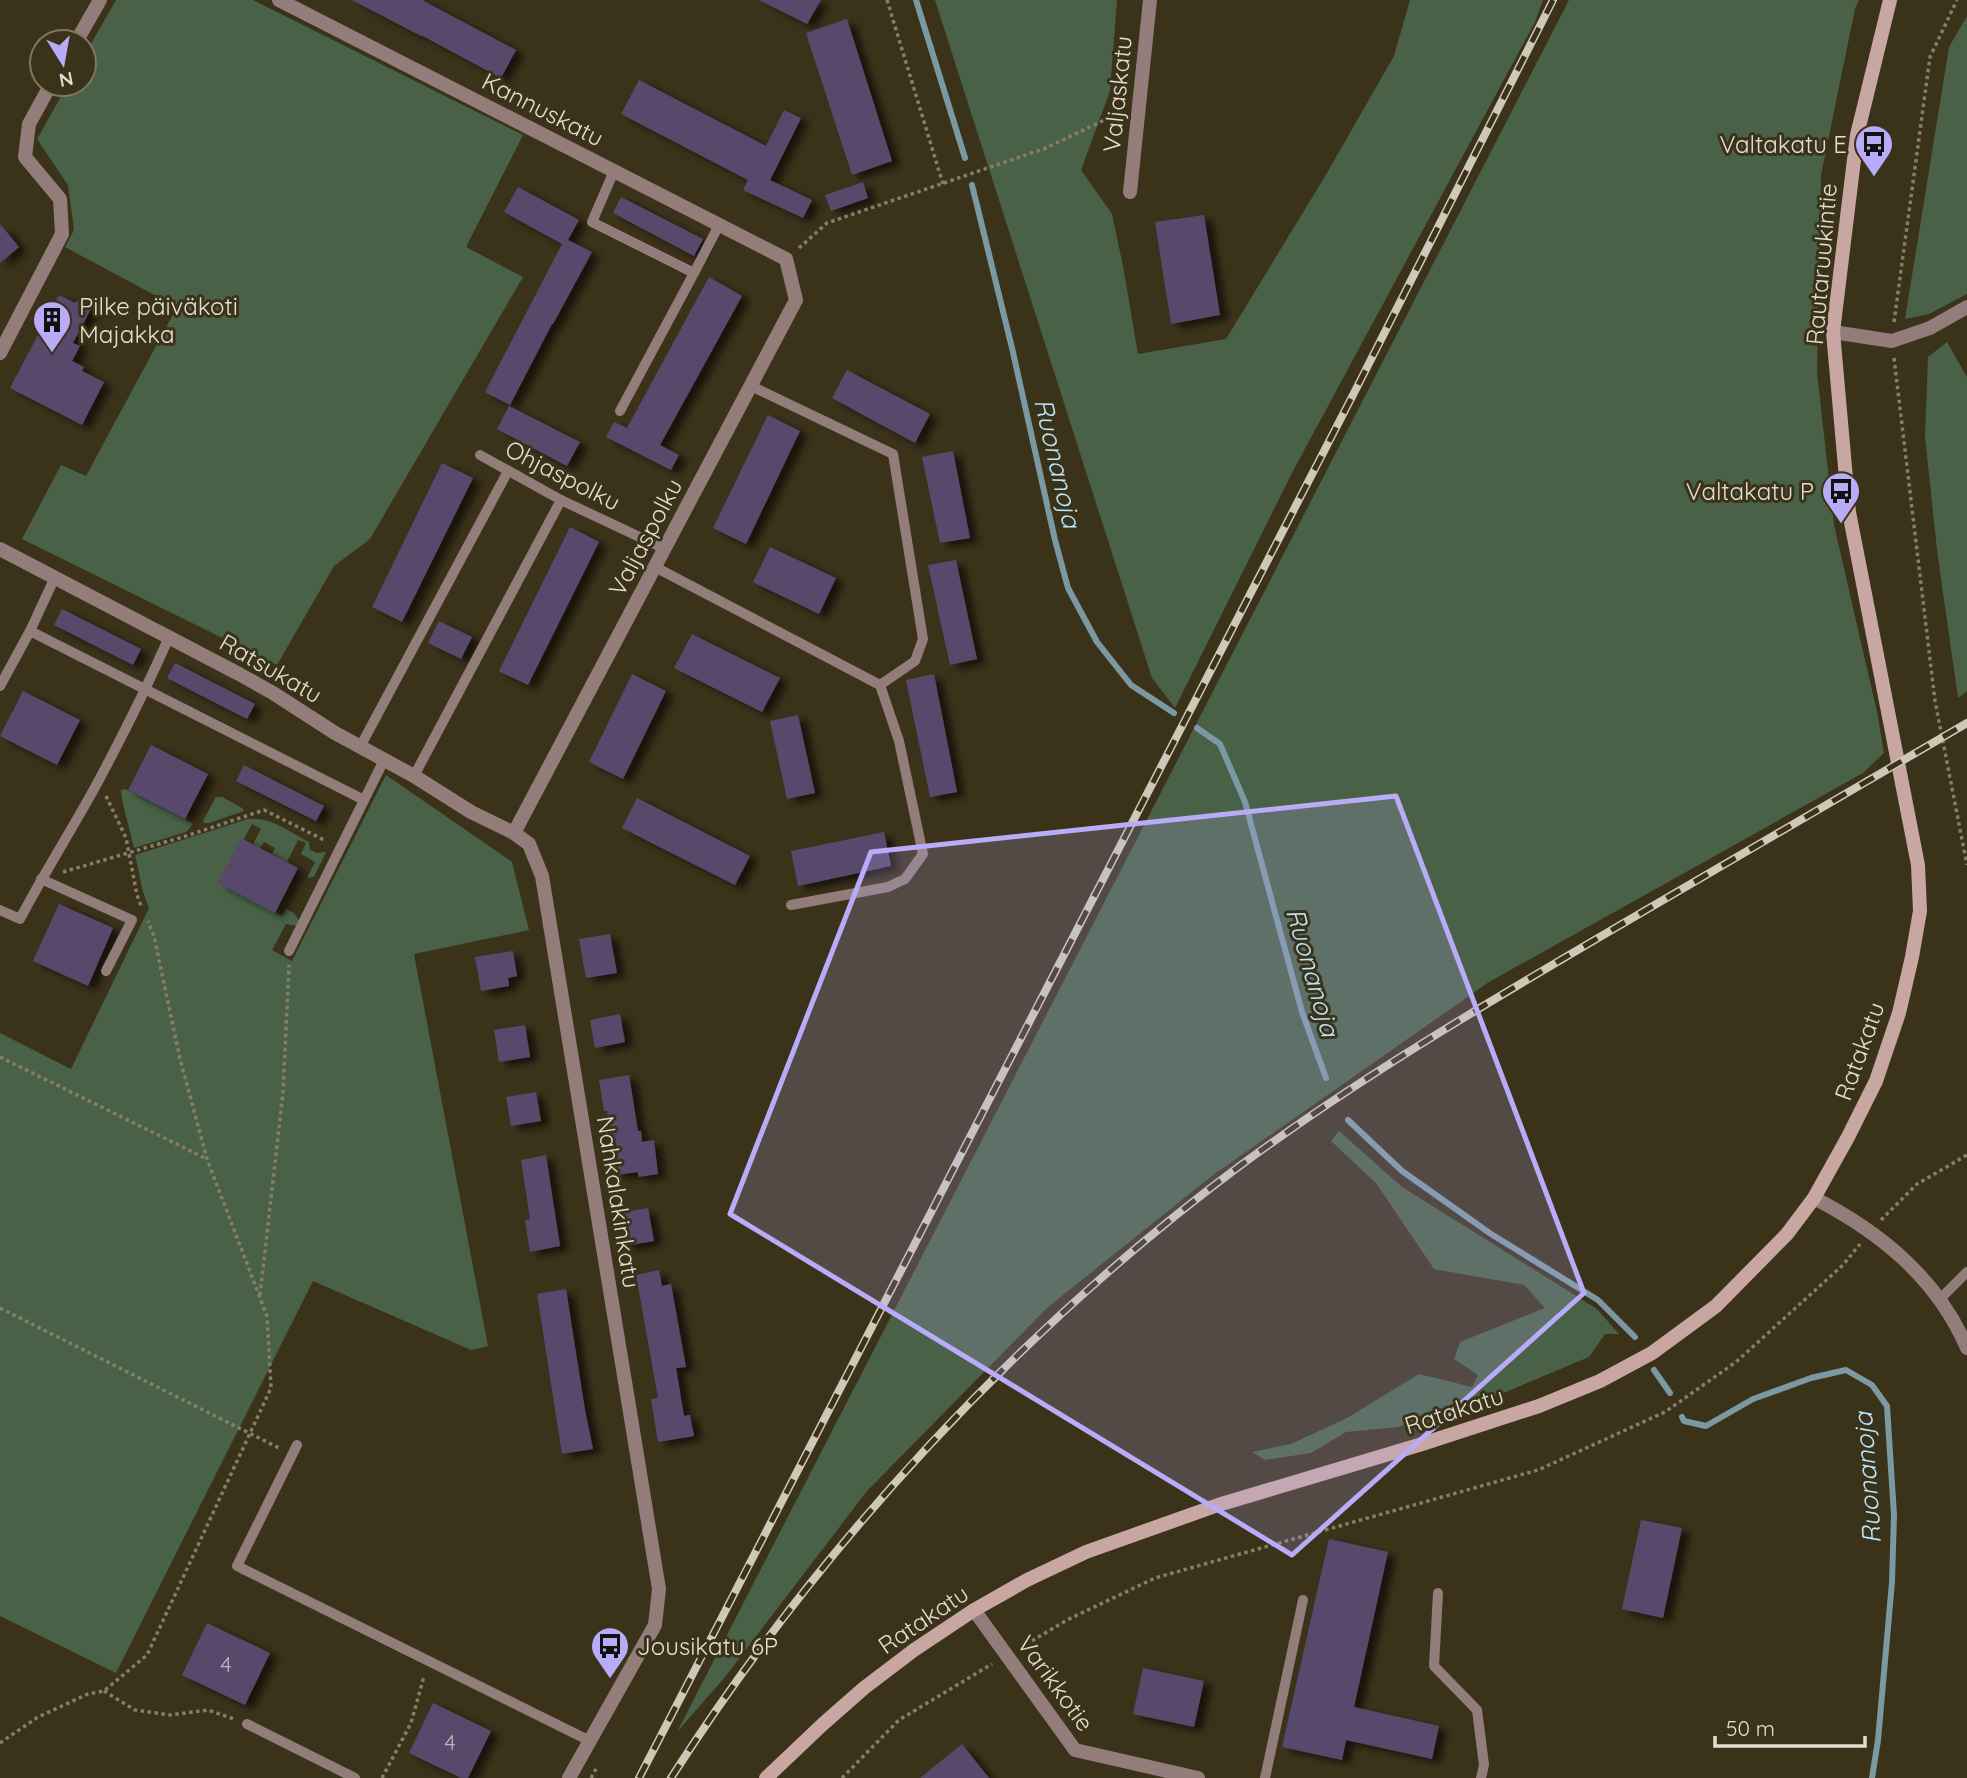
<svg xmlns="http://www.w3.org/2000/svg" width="1967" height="1778" font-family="Quicksand,sans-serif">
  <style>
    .green { fill: #496247 }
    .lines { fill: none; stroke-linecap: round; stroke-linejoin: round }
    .stream { stroke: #7b99a2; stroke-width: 6 }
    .building { fill: #58496c; filter: url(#shadow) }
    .path { stroke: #867e6a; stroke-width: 3.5; stroke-dasharray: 3.5 3.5; stroke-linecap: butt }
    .lane { stroke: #927d7b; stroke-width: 10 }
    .street { stroke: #927d7b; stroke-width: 14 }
    .secondary { stroke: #c8a7a3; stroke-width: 14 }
    .rail-casing { stroke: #cec8b8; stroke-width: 8 }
    .rail { stroke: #3b321a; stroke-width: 5; stroke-dasharray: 16; stroke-linecap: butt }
    .marked { fill: #b8abf7; fill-opacity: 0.2; stroke: #b8abf7; stroke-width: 5; stroke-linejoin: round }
    .labels { text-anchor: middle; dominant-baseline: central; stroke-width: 6; stroke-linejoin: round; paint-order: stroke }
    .number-label { font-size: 21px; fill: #c0b9b6 }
    .street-label { font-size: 24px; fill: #e3decf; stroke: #3b321a }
    .poi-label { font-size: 24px; fill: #e3decf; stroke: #3b321a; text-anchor: end }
    .water-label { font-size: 26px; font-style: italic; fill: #bbe5fa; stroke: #3b321a }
  </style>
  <defs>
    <filter id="shadow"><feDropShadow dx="8" dy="4.5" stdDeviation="3.5" flood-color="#0009"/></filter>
  </defs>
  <rect width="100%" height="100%" fill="#3b321a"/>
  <g class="green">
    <polygon points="116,0 253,0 523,135 466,247 523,277 370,539 334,566 277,665 22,539 61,465 86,476 177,307 65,247 74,230 68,185 37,139 68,84 84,84 84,56"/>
    <polygon points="935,0 1117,0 1110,91 1081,170 1112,214 1123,266 1138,354 1226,339 1327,173 1394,56 1410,0 1543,0 1535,22 1293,471 1175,708 1152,678"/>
    <polygon points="1569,0 1859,0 1855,9 1821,175 1817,372 1834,525 1877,712 1884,753 1863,773 1489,982 1213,1175 1048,1307 867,1491 725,1677 677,1732"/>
    <polygon points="1967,16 1967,294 1929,314 1905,319 1949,47"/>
    <polygon points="1947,342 1967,377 1967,691 1958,698 1937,550 1925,436 1928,357"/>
    <path d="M 386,775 L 512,862 L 529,930 L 414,954 L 488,1346 L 471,1350 L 313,1281 L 116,1673 L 0,1616 L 0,1033 L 71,1069 L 149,908 L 143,892 L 135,855 L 248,819 C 270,816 290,832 309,842 L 310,850 L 317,853 L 326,852 L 314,877 L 307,878 L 315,862 L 301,854 L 306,843 L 298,840 L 287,862 L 272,854 L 275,848 L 264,842 L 260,848 L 253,844 L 261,829 L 252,824 L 244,839 L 241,839 L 218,883 L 282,916 L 286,909 L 294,913 L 299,921 L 297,926 L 286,924 L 272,950 L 292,961 Z"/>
    <polygon points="125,789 185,819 193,824 186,832 134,848 122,800 121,790"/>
    <polygon points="216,797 222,797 242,808 244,811 209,823 204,823 203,821"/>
    <polygon points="1339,1131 1402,1187 1597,1309 1619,1334 1605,1334 1589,1357 1501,1394 1445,1408 1398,1427 1346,1432 1311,1453 1265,1460 1252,1452 1291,1444 1347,1418 1419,1374 1472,1387 1478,1375 1454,1359 1460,1342 1545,1308 1524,1285 1434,1269 1376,1183 1331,1141"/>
  </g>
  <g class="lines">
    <g class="stream">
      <polyline points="916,0 965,158"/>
      <polyline points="972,185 1012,348 1055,540 1068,588 1097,642 1131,685 1174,713"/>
      <polyline points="1197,728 1220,744 1245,802 1302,1012 1326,1078"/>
      <polyline points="1348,1120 1402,1171 1491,1234 1598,1300 1635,1337"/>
      <polyline points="1654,1370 1670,1393"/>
      <polyline points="1682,1417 1684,1421 1706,1426 1753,1399 1811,1378 1846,1370 1872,1385 1887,1406 1894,1515 1892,1582 1878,1740 1872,1778"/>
    </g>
  </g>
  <g class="building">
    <polygon points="352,0 422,0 516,50 501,78 421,35 421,36"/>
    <polygon points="759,0 821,0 807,24"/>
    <polygon points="847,19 892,161 852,175 806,33"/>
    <polygon points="639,80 766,146 784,110 801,118 770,180 812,200 803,218 743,190 748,180 621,114"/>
    <polygon points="863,182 868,198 831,211 825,195"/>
    <polygon points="518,187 579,220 568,240 592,252 553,324 552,324 510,405 485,392 562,244 504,212"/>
    <polygon points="621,197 703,239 694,256 613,213"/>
    <polygon points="1204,215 1220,315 1171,324 1155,222"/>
    <polygon points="0,224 19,247 0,263"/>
    <polygon points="709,277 742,296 660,445 679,455 671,470 606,437 614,422 627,428"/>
    <polygon points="59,295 75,303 79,300 92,307 73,343 80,346 72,361 84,367 82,371 104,382 82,425 10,388"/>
    <polygon points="847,370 930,414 915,443 832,398"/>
    <polygon points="509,406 580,442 567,466 497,429"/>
    <polygon points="768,415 800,431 746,544 713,528"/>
    <polygon points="953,451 970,538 940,543 922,457"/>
    <polygon points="442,463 473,478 402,622 372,607"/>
    <polygon points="570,527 599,542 528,685 499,671"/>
    <polygon points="770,547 836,578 819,614 753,582"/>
    <polygon points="956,560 977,659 950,665 928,565"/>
    <polygon points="62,609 141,649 133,665 54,625"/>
    <polygon points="439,621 472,637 461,659 428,643"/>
    <polygon points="692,634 780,678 762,712 674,668"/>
    <polygon points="175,663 255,704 247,719 167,678"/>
    <polygon points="632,674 666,691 623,779 589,762"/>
    <polygon points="934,674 957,792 930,797 906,680"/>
    <polygon points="23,691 80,720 57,765 0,736"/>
    <polygon points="798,715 815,793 787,799 770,721"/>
    <polygon points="151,745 208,774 185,819 128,790"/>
    <polygon points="244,765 324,806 316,821 236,781"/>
    <polygon points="637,798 750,856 735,885 622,828"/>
    <polygon points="884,832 891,866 798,886 791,851"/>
    <polygon points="241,838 298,868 275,913 218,883"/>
    <polygon points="59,904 113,928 88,986 33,961"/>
    <polygon points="610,934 617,973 586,978 579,939"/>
    <polygon points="513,951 517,976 508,978 509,986 481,991 475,957"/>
    <polygon points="620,1014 625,1042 595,1048 590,1020"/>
    <polygon points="525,1025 530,1057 499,1062 494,1030"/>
    <polygon points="629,1075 638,1131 641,1131 642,1142 654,1140 658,1174 638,1177 638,1172 616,1175 607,1111 604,1111 599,1080"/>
    <polygon points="536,1092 541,1121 511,1126 506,1097"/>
    <polygon points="546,1155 560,1246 530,1252 525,1220 530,1219 521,1160"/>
    <polygon points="648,1208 654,1241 625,1246 619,1213"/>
    <polygon points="659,1270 662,1286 671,1284 686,1367 676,1368 684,1416 690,1415 694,1436 658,1442 651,1399 658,1398 636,1275"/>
    <polygon points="566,1289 585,1410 593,1449 562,1454 537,1294"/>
    <polygon points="1641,1520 1682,1528 1663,1618 1622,1609"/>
    <polygon points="1329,1539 1388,1552 1354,1707 1439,1726 1432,1759 1346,1740 1342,1760 1282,1747"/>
    <polygon points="207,1623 270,1653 245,1705 182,1675"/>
    <polygon points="1143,1668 1204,1681 1194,1727 1133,1714"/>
    <polygon points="433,1703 491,1731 468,1778 461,1778 409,1753"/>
    <polygon points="962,1744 989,1778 920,1778"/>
  </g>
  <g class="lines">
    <g class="path">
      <polyline points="887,0 943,184"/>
      <polyline points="799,248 827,223 1046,148 1121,112"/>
      <polyline points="1894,322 1930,57 1957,0"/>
      <polyline points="1894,358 1935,701 1967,865"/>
      <polyline points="106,796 126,838 137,895 142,908"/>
      <polyline points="63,872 186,836 264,810 326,841"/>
      <polyline points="0,1057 207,1159"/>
      <polyline points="1881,1220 1917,1184 1967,1155"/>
      <polyline points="260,1295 283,1093 289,965"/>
      <polyline points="0,1308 281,1449"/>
      <polyline points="1020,1648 1067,1620 1155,1578 1538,1470 1665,1412 1736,1362 1843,1265 1860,1244"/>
      <polyline points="104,1691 135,1710 170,1715 208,1710 234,1719"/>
      <polyline points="0,1743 38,1717 88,1694 104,1691 147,1655 271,1388 267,1316 207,1159 180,1059 154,936 148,921"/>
      <polyline points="382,1778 411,1723 424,1676"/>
      <polyline points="591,1778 597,1767"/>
      <polyline points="842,1778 899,1720 992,1664"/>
    </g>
    <g class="lane">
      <polyline points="614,171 592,222 694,273 620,411"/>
      <polyline points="694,273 719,225"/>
      <polyline points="751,386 893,454 923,639 915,661 880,685"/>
      <polyline points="480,455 561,500 665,549"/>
      <polyline points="655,567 880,685 899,741 923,854 905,879 888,887 791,905"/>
      <polyline points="55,577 30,631 364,800"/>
      <polyline points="0,686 30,631"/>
      <polyline points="360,747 508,471"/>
      <polyline points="414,776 561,500"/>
      <polyline points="41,879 132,920 106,971"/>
      <path d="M 0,910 L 20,919 C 45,871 75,825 100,778 C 125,731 148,685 169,637"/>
      <polyline points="289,951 384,760"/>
      <polyline points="1939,1300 1967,1272"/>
      <polyline points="297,1445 237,1566 590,1741"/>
      <polyline points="1438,1593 1434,1666 1477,1710 1484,1765 1481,1778"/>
      <polyline points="247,1724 355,1778"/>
      <polyline points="1265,1778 1303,1600"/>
    </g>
    <g class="street">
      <polyline points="279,0 786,259 796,300 514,833"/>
      <polyline points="76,42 100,0"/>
      <polyline points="1130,192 1150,0"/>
      <polyline points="1833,332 1892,341 1930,328 1967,307"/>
      <polyline points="0,353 62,234 60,199 25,157 29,124 51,84"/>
      <polyline points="0,549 239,674 273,693 335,733 414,776 471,812 514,833 529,844 542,876 659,1589 655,1625 569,1778"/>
      <path d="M 1814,1198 C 1880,1232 1937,1278 1967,1348"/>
      <polyline points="974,1610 1075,1750 1198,1778"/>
    </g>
    <polyline class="secondary" points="766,1778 823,1724 864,1688 914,1650 974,1610 1027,1580 1086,1552 1218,1505 1419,1445 1539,1406 1600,1381 1652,1353 1716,1306 1787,1234 1814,1198 1848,1137 1876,1081 1899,1013 1912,957 1920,911 1918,865 1849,512 1833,332 1857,135 1890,0"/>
    <defs>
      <g id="rail">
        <polyline points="639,1778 1354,393 1553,0"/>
        <path d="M 671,1778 C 820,1545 1019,1330 1241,1165 C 1362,1076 1492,1000 1622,924 C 1737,857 1852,790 1967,723"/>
      </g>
    </defs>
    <use href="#rail" class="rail-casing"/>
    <use href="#rail" class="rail"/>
  </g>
  <path class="marked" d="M 1396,796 L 1584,1293 L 1292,1555 L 730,1214 L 871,852 Z"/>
  <defs>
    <symbol id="bus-pin" viewBox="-11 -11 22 30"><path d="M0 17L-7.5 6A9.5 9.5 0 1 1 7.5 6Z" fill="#b8abf7" stroke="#3b321a"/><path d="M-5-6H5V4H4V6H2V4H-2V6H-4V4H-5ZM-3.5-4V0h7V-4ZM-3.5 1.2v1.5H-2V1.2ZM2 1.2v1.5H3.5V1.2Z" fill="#111"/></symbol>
    <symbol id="building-pin" viewBox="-11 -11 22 30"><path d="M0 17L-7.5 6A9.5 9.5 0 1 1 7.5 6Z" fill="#b8abf7" stroke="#3b321a"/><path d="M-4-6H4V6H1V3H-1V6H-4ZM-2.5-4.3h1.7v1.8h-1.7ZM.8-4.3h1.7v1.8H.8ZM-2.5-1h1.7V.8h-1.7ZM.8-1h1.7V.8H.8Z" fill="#111"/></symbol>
  </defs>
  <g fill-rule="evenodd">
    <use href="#bus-pin" x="1852" y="122" width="44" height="60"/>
    <use href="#building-pin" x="30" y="298" width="44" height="60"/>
    <use href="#bus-pin" x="1819" y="469" width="44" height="60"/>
    <use href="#bus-pin" x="588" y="1624" width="44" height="60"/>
  </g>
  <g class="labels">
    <g class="number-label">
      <text x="226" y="1664">4</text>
      <text x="450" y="1742">4</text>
    </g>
    <g class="street-label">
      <text transform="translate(1117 94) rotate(-84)">Valjaskatu</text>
      <text transform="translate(543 109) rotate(27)">Kannuskatu</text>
      <text transform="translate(1821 264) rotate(-85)">Rautaruukintie</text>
      <text transform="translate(563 475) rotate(27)">Ohjaspolku</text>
      <text transform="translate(645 537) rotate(-62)">Valjaspolku</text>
      <text transform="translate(271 668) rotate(30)">Ratsukatu</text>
      <text transform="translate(1859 1051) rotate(-70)">Ratakatu</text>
      <text transform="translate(619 1202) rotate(81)">Nahkalakinkatu</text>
      <text transform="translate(1454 1410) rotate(-18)">Ratakatu</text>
      <text transform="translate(923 1619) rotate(-34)">Ratakatu</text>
      <text transform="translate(1056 1683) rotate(54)">Varikkotie</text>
    </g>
    <g class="poi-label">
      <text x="1847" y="144">Valtakatu E</text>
      <text x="79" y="306" text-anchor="start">Pilke päiväkoti<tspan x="79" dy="28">Majakka</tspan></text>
      <text x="1814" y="491">Valtakatu P</text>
      <text x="637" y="1646" text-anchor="start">Jousikatu 6P</text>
    </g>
    <g class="water-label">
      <text transform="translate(1058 463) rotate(77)">Ruonanoja</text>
      <text transform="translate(1313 972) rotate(74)">Ruonanoja</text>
      <text transform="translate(1867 1478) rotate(-94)">Ruonanoja</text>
    </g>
  </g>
  <g transform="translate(63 63) rotate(169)"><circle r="33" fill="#3b321a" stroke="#7e7762" stroke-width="2"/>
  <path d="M0-5L12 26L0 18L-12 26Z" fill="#b8abf7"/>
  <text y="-10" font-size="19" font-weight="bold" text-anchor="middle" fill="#e3decf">N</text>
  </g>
  <path d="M1715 1736v10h150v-10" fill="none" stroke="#e3decf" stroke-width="3.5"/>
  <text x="1726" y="1736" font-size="21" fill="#e3decf" stroke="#3b321a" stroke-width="5" paint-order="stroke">50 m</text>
</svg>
